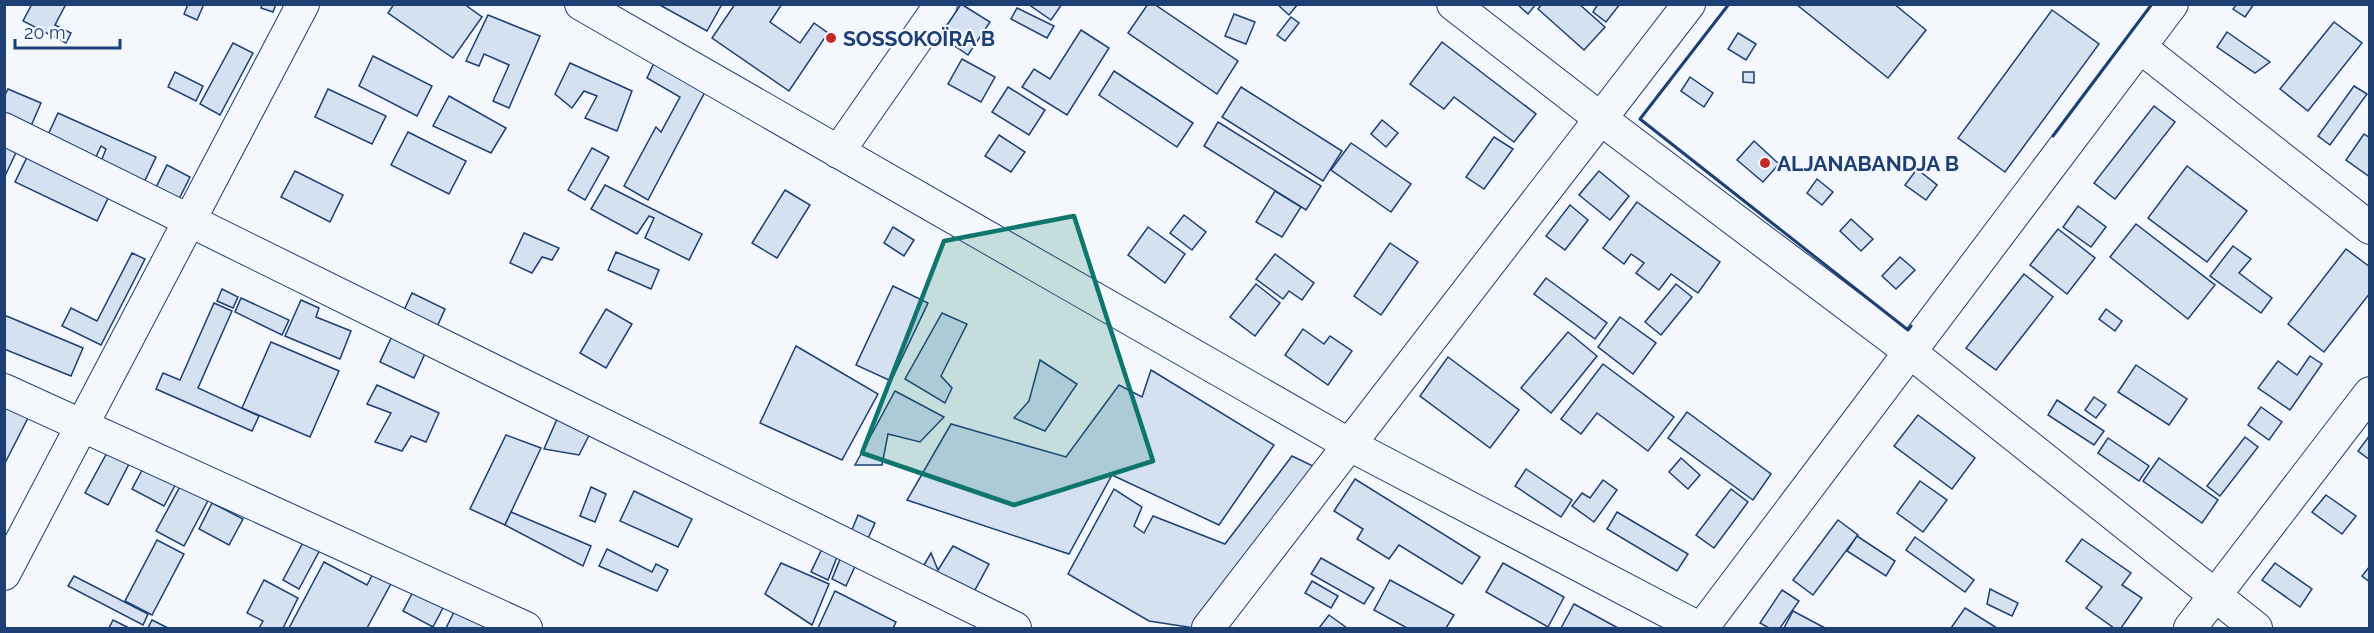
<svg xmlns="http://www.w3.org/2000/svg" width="2374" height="633" font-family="Raleway,sans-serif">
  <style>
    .building { fill: #d5e0f0; stroke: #1d3f73; stroke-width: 1.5 }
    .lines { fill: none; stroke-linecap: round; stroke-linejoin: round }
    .street-casing { stroke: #1d3f73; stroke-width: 34 }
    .street { stroke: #f4f7fb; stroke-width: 32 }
    .wall { stroke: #1d3f73; stroke-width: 3 }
    .marked { fill: #0f766e; fill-opacity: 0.2; stroke: #0f766e; stroke-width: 4.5; stroke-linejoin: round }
    .poi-dot { fill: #c62828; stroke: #f4f7fb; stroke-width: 2 }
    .labels { text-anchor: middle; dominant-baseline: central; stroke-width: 4.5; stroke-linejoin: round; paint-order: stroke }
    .poi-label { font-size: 21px; font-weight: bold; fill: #1d3f73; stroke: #f4f7fb; text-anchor: start }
  </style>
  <rect width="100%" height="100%" fill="#f4f7fb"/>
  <g class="building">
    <polygon points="32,4 66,4 55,25 71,33 66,43 23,21"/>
    <polygon points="188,4 204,4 197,20 184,14"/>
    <polygon points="262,4 276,4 273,12 261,8"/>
    <polygon points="394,4 464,4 482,17 453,58 388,13"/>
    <polygon points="658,4 722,4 707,31"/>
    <polygon points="735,4 782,4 770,22 800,43 814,23 828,33 789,91 712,38"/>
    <polygon points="961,4 990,22 968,55 940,36"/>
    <polygon points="1028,4 1062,4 1051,20"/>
    <polygon points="1148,4 1154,4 1238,61 1217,94 1128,33"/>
    <polygon points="1277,4 1298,4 1289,15"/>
    <polygon points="1517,4 1536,4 1528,14"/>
    <polygon points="1542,4 1579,4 1605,27 1584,50 1538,9"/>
    <polygon points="1598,4 1620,4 1606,22 1593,12"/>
    <polygon points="1796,4 1894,4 1926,30 1888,78"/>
    <polygon points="2237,4 2254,4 2245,17 2233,9"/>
    <polygon points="1017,8 1054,26 1047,38 1011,19"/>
    <polygon points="2052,10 2099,44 2005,172 1958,138"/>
    <polygon points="1234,14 1255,22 1246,44 1225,36"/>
    <polygon points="488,15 540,36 509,108 493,101 509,65 484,54 479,66 466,61"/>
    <polygon points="1291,17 1299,23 1285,41 1277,35"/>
    <polygon points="2334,22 2362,43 2308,111 2280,89"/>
    <polygon points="1081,30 1109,48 1067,115 1022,87 1034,69 1050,79"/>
    <polygon points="2227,32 2270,62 2255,73 2217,47"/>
    <polygon points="1738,33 1756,44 1746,60 1728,49"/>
    <polygon points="1442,42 1536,114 1514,142 1454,97 1444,109 1410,84"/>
    <polygon points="233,43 253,53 220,115 200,104"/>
    <polygon points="373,56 432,86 417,116 359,86"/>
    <polygon points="962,59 995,77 981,102 948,84"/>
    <polygon points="570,63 632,91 617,131 585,118 597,96 584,91 572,108 555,94"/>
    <polygon points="654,63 707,88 648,200 624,186 656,127 661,132 680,97 647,78"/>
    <polygon points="1114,71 1193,123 1177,147 1099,95"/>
    <polygon points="175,72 203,86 196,101 168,87"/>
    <polygon points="1743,72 1754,72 1754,83 1743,82"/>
    <polygon points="1690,77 1713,93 1704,107 1681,91"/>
    <polygon points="2354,86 2367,94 2330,145 2318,136"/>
    <polygon points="1008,87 1045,110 1029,135 992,112"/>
    <polygon points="1241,87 1342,151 1323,181 1222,117"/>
    <polygon points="8,89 41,103 24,142 4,133 4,97"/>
    <polygon points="328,89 386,116 372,144 315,117"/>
    <polygon points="449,96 506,128 491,153 433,126"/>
    <polygon points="2154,106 2175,122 2115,199 2094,183"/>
    <polygon points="58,113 156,157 140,191 97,171 106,149 101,146 90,170 42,148"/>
    <polygon points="1382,120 1398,133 1386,147 1371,134"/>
    <polygon points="1218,122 1321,186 1306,210 1204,146"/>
    <polygon points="408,132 466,161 449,194 391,165"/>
    <polygon points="2364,134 2370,138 2370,177 2346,160"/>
    <polygon points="999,135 1025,152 1011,172 985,156"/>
    <polygon points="4,136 20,144 4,178"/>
    <polygon points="1494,137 1513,149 1484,189 1466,177"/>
    <polygon points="1754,141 1779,164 1763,182 1737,160"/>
    <polygon points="1351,143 1411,184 1391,212 1331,170"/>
    <polygon points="592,148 609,157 585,200 568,190"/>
    <polygon points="31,149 113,188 97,221 15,182"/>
    <polygon points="167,165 190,177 169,219 146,208"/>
    <polygon points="2187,166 2247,211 2207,262 2148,218"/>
    <polygon points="1917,169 1937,185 1926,200 1905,185"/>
    <polygon points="295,171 343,195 330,222 281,197"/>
    <polygon points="1599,171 1629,196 1610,220 1579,195"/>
    <polygon points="1817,179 1833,192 1822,205 1807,193"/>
    <polygon points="605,185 702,234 689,260 645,238 654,218 649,216 637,234 591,209"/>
    <polygon points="785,190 810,205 777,258 752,243"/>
    <polygon points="1275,191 1301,207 1282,237 1256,222"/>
    <polygon points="1637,202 1720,262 1698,293 1671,274 1659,290 1636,273 1644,263 1631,254 1624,264 1603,248"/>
    <polygon points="1570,205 1588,220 1565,250 1546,236"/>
    <polygon points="2078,206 2106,227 2091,247 2063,227"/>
    <polygon points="1184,215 1206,232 1192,250 1170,233"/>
    <polygon points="1851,219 1873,239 1861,251 1840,231"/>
    <polygon points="2136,224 2215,285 2188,319 2110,257"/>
    <polygon points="893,227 914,240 904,256 884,243"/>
    <polygon points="1148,227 1185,254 1165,283 1128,255"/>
    <polygon points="2058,229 2095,258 2067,294 2030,265"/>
    <polygon points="524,233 559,248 552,260 542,257 532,273 510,263"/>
    <polygon points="1390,243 1418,262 1381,315 1354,296"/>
    <polygon points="2233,246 2251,259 2239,273 2272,298 2261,313 2210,276"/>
    <polygon points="2346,249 2370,267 2370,293 2324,352 2288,324"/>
    <polygon points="616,252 659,270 651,289 608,270"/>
    <polygon points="132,253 145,259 101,345 62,326 71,308 97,321"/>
    <polygon points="1275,254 1314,283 1302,300 1289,291 1283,299 1256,279"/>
    <polygon points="1900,257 1915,270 1896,289 1882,276"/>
    <polygon points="2024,274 2053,297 1996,370 1966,348"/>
    <polygon points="1546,278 1607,323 1595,339 1534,294"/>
    <polygon points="1256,284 1280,303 1255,336 1230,317"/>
    <polygon points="1676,284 1692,297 1661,335 1645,322"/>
    <polygon points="893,286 928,303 891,381 856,365"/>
    <polygon points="222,289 238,297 233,308 217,301"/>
    <polygon points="412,293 445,309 414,378 380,362"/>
    <polygon points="241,298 289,320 282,335 235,312"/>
    <polygon points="301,300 319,308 316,317 351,331 340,359 285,336"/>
    <polygon points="214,303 232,311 198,388 259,416 252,431 156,389 163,373 180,380"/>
    <polygon points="606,309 632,324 606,368 580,353"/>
    <polygon points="2106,309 2122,321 2115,331 2099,319"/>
    <polygon points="942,313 967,324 941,376 952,388 945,403 905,379"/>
    <polygon points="4,315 83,348 71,376 4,349"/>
    <polygon points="1620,317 1656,343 1633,374 1598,347"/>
    <polygon points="1303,329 1324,344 1330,336 1352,351 1328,385 1285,355"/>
    <polygon points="1568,332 1597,356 1551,413 1521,388"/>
    <polygon points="271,342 339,371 310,437 242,408"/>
    <polygon points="796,346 878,394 842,460 760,423"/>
    <polygon points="2310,356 2322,364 2290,410 2258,388 2278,361 2297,375"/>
    <polygon points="1448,357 1519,410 1490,448 1420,396"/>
    <polygon points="1040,360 1077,384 1045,431 1014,418 1029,401"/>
    <polygon points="1603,364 1674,417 1648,451 1597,413 1581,434 1561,419"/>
    <polygon points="2136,365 2187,399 2169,425 2118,392"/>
    <polygon points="1151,370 1274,445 1219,525 1112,475 1069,554 907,500 951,424 1066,457 1119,385 1142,397"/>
    <polygon points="377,385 439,413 426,442 411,436 402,451 375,442 391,413 367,404"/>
    <polygon points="895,391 944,417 920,442 888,434 882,465 855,465"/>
    <polygon points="2094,397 2106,405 2096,418 2085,410"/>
    <polygon points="2057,400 2104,431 2094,445 2048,415"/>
    <polygon points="564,403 599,416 579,455 544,449"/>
    <polygon points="4,405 31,412 4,465"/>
    <polygon points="2261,407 2282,422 2269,440 2248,425"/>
    <polygon points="1687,412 1771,474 1753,500 1668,438"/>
    <polygon points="1918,415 1975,458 1952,489 1894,446"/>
    <polygon points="506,435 541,448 505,525 470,509"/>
    <polygon points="2370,435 2370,460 2358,451"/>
    <polygon points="2245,437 2258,447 2220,496 2207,486"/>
    <polygon points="2108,438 2149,466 2139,481 2098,453"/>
    <polygon points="108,451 130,462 108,505 85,493"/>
    <polygon points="1292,456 1315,467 1194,628 1149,621 1068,574 1114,489 1142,507 1134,526 1144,533 1153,516 1225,544"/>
    <polygon points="1681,458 1700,475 1688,489 1669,472"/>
    <polygon points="2159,458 2218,500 2202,523 2143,481"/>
    <polygon points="147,461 179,478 164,506 132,489"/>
    <polygon points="1526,469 1572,500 1561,517 1515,486"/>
    <polygon points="1355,479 1480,557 1462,584 1399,545 1389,559 1357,539 1363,529 1334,511"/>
    <polygon points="1603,480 1617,490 1594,522 1572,506 1582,493 1590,498"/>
    <polygon points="183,481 211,495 184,546 156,531"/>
    <polygon points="1920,481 1947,500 1923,532 1897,513"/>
    <polygon points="591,487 606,494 595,522 580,516"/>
    <polygon points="1731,489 1748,502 1714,548 1696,535"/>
    <polygon points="634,491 692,519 678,547 620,521"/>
    <polygon points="2326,495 2356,516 2342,534 2312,512"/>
    <polygon points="212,503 243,519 229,545 199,529"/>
    <polygon points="511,512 591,546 583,566 505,525"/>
    <polygon points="1617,512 1688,554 1677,571 1607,529"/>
    <polygon points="858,515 875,523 846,586 832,579"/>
    <polygon points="1838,520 1858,535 1813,595 1793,580"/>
    <polygon points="829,534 844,539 828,580 811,572"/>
    <polygon points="1857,536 1895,561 1886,576 1847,551"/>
    <polygon points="306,537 322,546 299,589 283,580"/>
    <polygon points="1915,537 1974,580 1965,592 1906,550"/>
    <polygon points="2082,539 2131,573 2122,585 2142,598 2121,628 2114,628 2086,608 2102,587 2066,561"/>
    <polygon points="157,540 184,554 152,615 125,601"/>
    <polygon points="953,546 989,564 969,601 917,577 931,553 938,570"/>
    <polygon points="607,549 652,572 656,564 668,570 657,591 599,566"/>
    <polygon points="1321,558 1374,588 1364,604 1311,574"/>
    <polygon points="324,562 367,585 376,568 394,578 367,628 289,628"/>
    <polygon points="781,563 829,584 812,625 765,594"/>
    <polygon points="1503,563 1564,597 1548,627 1486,592"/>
    <polygon points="2275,563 2312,589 2300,607 2262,580"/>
    <polygon points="2370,566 2370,582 2362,576"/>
    <polygon points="74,576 148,614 143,625 68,586"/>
    <polygon points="264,580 298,598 283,628 259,628 263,621 247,613"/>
    <polygon points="1390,580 1454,615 1446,628 1407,628 1374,610"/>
    <polygon points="1312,581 1338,596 1331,608 1305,593"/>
    <polygon points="415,588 445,604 433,627 403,611"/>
    <polygon points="1990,589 2018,603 2012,616 1987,604"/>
    <polygon points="1782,590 1799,601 1780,628 1769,628 1760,623"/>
    <polygon points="835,591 896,622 893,628 818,628"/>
    <polygon points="1574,604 1618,628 1561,628"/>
    <polygon points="1965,608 1997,628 1951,628"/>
    <polygon points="455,610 487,627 486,628 446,628"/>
    <polygon points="1793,611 1825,628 1784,628"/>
    <polygon points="1329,615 1347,628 1319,628"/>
    <polygon points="113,620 129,628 109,628"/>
    <polygon points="152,620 168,628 148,628"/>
  </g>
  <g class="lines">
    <defs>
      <g id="street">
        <polyline points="581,4 1350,445 1699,628"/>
        <polyline points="1453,4 1601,119 1910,352 2256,628"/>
        <polyline points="2140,47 2370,228"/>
        <polyline points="4,129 1015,628"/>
        <polyline points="838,152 941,4"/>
        <polyline points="4,390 526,628"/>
        <polyline points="4,574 303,4"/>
        <polyline points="1208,628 1689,4"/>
        <polyline points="1702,628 2172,4"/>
        <polyline points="2190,628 2370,393"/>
      </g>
    </defs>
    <use href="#street" class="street-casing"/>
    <use href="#street" class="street"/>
    <g class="wall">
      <polyline points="1729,4 1640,119 1908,330 1911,326"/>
      <polyline points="2053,136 2152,4"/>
    </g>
  </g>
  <path class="marked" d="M 1074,216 L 1153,461 L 1014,505 L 862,453 L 944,241 Z"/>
  <g class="poi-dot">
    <circle cx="831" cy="38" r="6"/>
    <circle cx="1765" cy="163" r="6"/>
  </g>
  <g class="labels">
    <g class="poi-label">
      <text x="843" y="38">SOSSOKOÏRA B</text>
      <text x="1777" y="163">ALJANABANDJA B</text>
    </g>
  </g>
  <rect width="2374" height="633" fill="none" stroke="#1d3f73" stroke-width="12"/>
  <path d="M15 39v9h105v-9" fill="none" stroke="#1d3f73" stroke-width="3"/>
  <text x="24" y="39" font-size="18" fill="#1d3f73" stroke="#f4f7fb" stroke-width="4.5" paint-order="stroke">20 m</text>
</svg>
